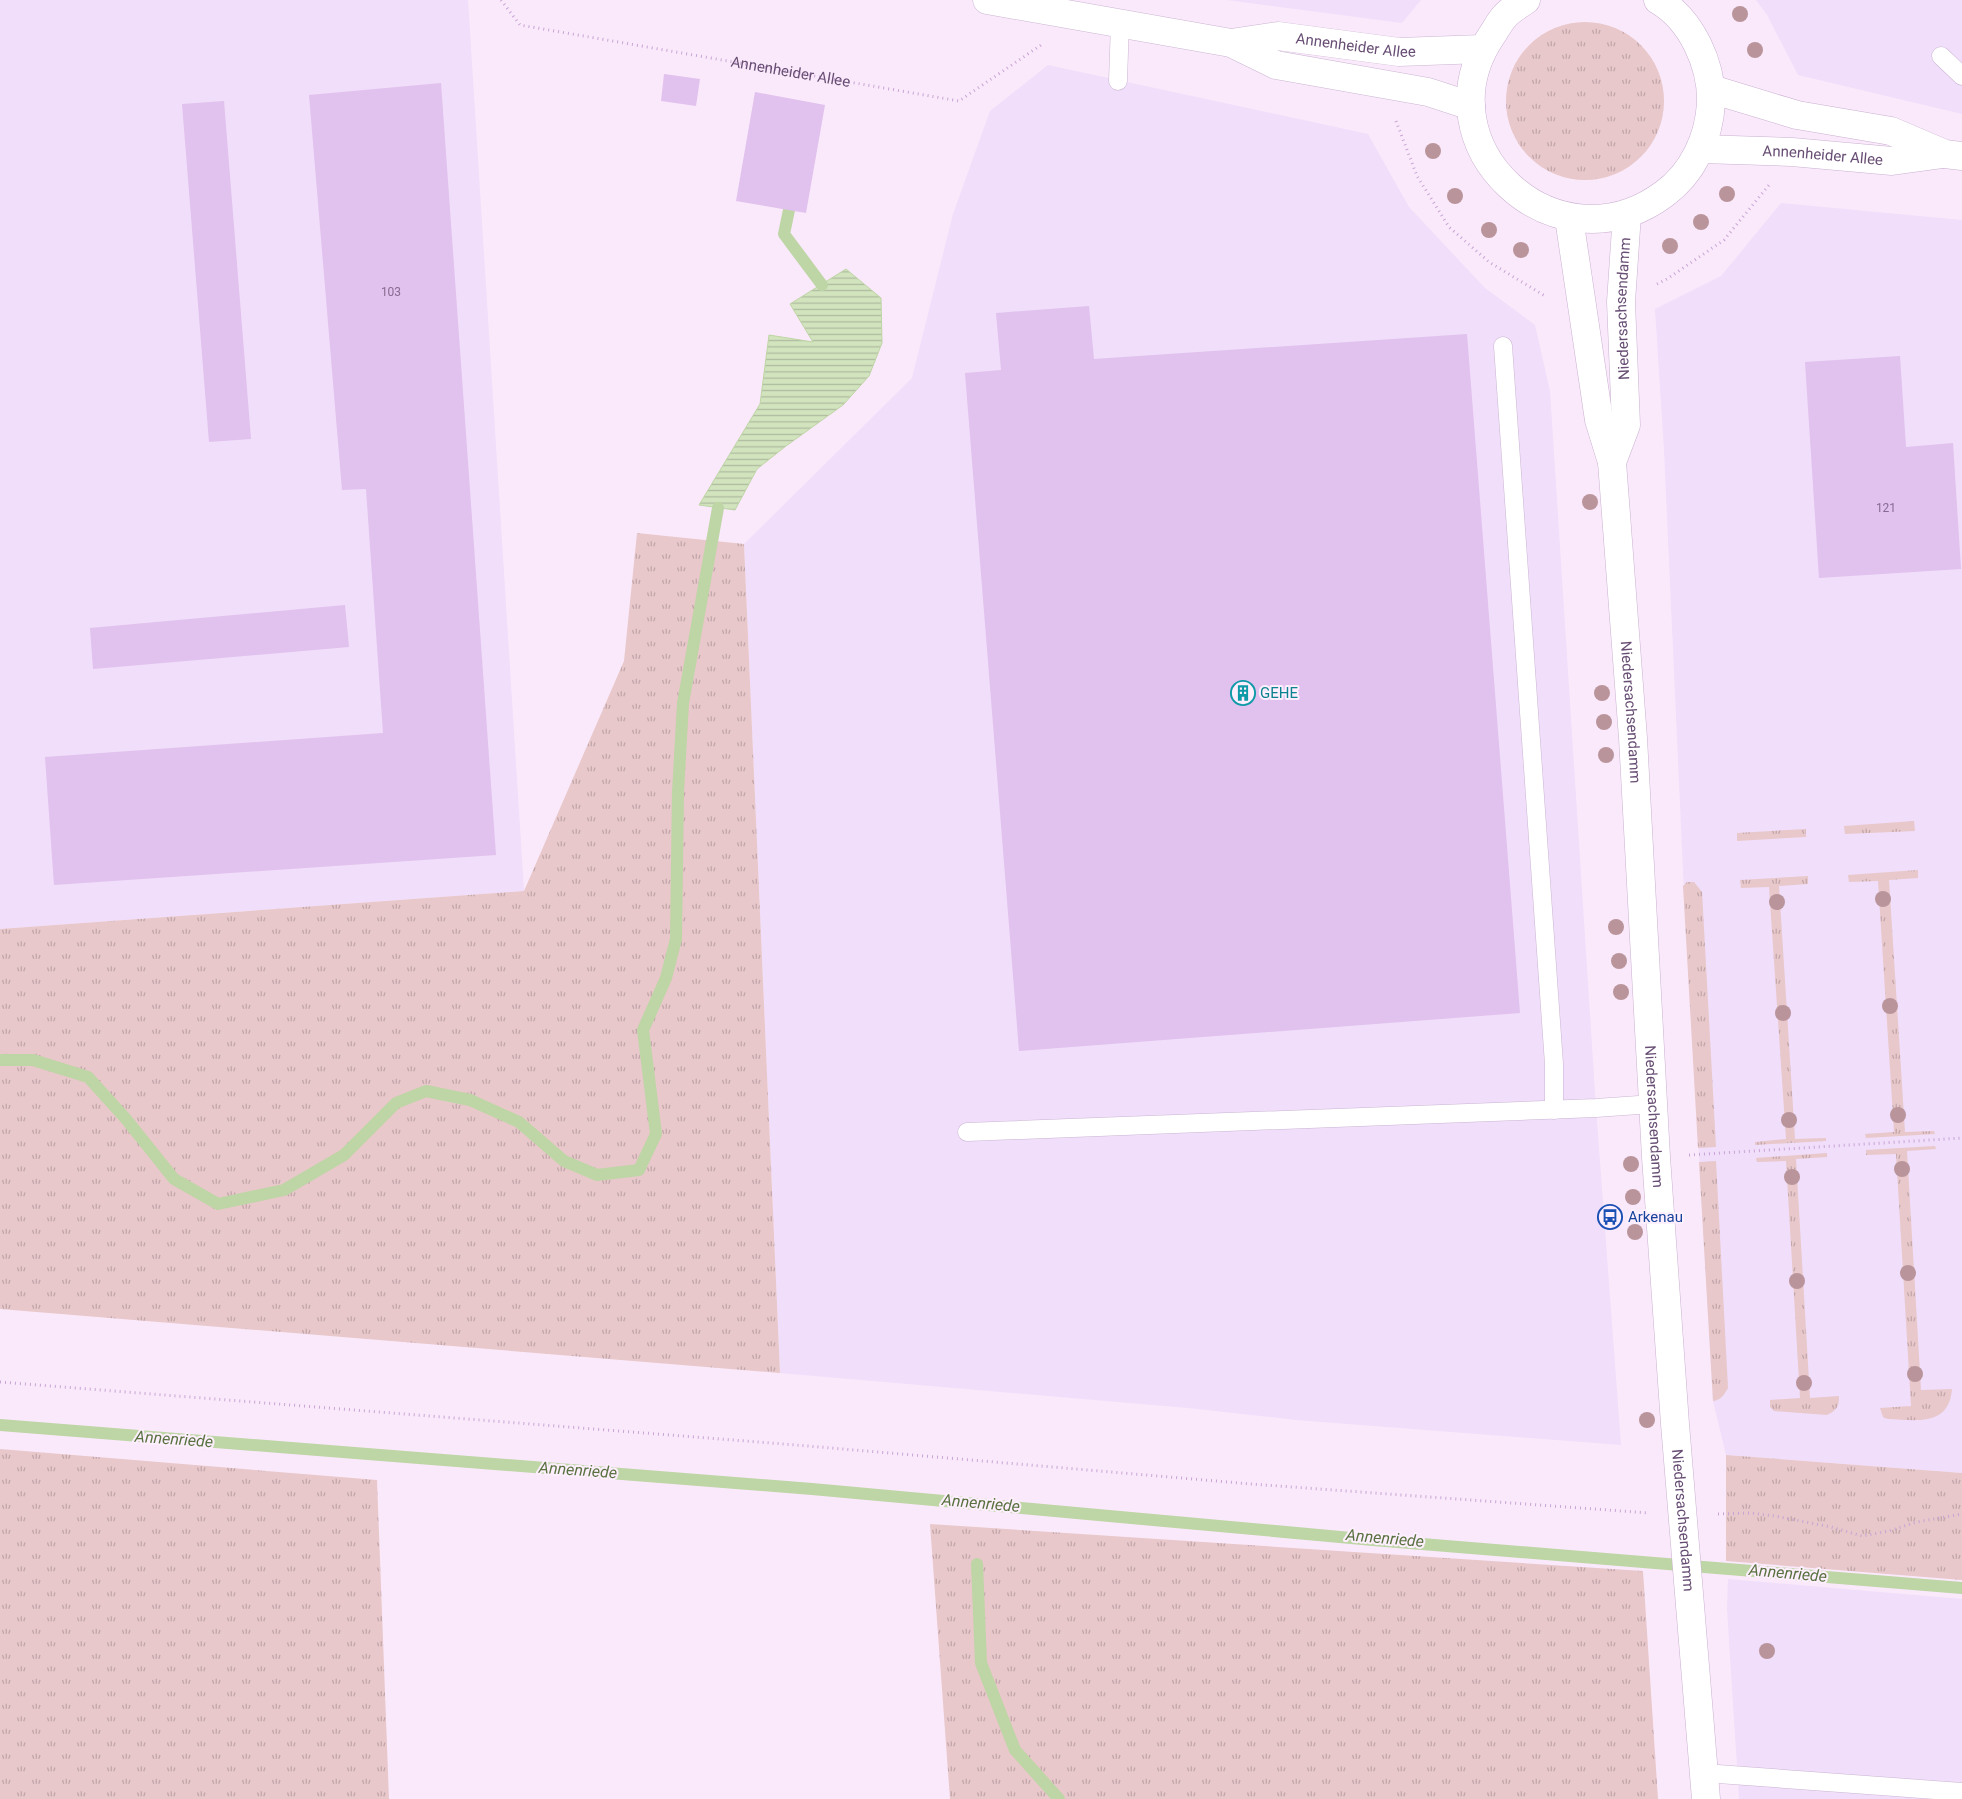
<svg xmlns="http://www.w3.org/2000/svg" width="1962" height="1799" font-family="Roboto,sans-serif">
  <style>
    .commercial { fill: #f0defa }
    .grass { fill: url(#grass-tufts) }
    .water { fill: url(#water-rules); stroke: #bed5a5 }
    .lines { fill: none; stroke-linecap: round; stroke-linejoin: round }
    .stream { stroke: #bed5a5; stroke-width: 12 }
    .building { fill: #e1c1ed }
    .service-casing { stroke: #cbb5d2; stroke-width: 19 }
    .minor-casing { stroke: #cbb5d2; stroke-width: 29 }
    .secondary-casing { stroke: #cab0d1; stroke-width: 29 }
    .path { stroke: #c7a5d4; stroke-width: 3; stroke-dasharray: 1 4; stroke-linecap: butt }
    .service { stroke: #fff; stroke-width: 18 }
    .minor { stroke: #fff; stroke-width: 28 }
    .secondary { stroke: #fff; stroke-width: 28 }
    .tree { fill: #b9949b }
    .labels { text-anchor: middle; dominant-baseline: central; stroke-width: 4; stroke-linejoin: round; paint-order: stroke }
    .number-label { font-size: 12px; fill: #866b92 }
    .street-label { font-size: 15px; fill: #684e74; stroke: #fdeffe }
    .culture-label { font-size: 15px; fill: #0d838f; stroke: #fdeffe; text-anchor: start }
    .transit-label { font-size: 15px; fill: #164399; stroke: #fdeffe; text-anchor: start }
    .water-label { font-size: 16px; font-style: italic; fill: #58713f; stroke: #fdeffe }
  </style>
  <defs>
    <pattern id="grass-tufts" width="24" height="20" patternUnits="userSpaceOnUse" patternTransform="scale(1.25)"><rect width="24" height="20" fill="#e8c8ca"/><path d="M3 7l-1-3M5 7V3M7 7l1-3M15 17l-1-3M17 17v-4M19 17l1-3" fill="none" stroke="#c0a5a9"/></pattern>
    <pattern id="water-rules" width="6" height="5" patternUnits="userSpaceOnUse" patternTransform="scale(1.25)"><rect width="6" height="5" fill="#d2e4be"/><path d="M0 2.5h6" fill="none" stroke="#aebb9f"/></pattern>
  </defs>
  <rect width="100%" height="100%" fill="#fae9fb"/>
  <g class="commercial">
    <polygon points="0,0 468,0 524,891 0,929"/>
    <polygon points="1227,0 1421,0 1402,23"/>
    <polygon points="1756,0 1962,0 1962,114 1798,75 1767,15"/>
    <polygon points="1048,65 1368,134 1409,207 1485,288 1535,325 1550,391 1596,1108 1621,1445 1296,1420 1188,1408 780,1373 744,544 912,378 953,214 990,111"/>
    <polygon points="1781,203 1962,220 1962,1473 1726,1455 1713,1401 1684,893 1664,450 1655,309 1721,276"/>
    <polygon points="1728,1579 1962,1599 1962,1799 1739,1799 1727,1608"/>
  </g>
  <g class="grass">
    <circle cx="1585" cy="101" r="79"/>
    <polygon points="637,533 744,544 780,1373 0,1309 0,929 524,891 624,661"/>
    <polygon points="1914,821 1915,831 1845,834 1844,826"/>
    <polygon points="1806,829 1806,837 1737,841 1737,833"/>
    <polygon points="1918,870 1918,878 1889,880 1905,1132 1934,1131 1935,1134 1866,1138 1865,1134 1894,1132 1878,881 1849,882 1848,875"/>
    <polygon points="1808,876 1808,884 1779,886 1795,1139 1826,1138 1826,1141 1755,1145 1755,1142 1786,1139 1769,887 1741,888 1740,880"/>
    <polygon points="1687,882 1694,882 1702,892 1716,1147 1698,1148 1683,886"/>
    <path d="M 1935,1146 L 1936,1149 L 1907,1151 L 1921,1390 L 1952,1389 C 1949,1427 1916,1420 1888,1419 L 1883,1417 L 1880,1408 L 1911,1406 L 1896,1154 L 1866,1155 L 1866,1150 Z"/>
    <path d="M 1827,1153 L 1827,1157 L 1796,1159 L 1810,1398 L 1839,1396 C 1839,1407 1837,1410 1827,1415 L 1774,1411 L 1770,1407 L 1770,1400 L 1800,1398 L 1786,1161 L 1757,1162 L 1756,1158 Z"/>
    <path d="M 1716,1161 L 1728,1388 C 1724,1395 1721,1400 1713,1401 L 1699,1162 Z"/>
    <polygon points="0,1449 377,1480 389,1799 0,1799"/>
    <polygon points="1726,1455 1962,1473 1962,1580 1726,1561"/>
    <polygon points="930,1524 1643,1571 1658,1799 950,1799"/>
  </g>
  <polygon class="water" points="846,269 881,298 882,343 869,376 843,405 786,446 757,469 735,510 699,505 760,404 769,335 813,342 790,304"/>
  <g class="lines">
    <g class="stream">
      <polyline points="789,210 784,234 822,285"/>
      <polyline points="0,1060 33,1060 88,1077 126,1119 174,1179 218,1204 284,1190 344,1155 396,1103 426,1091 470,1100 519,1122 564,1161 597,1175 639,1170 656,1134 643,1030 666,978 676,939 678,792 683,703 718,508"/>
      <polyline points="0,1425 812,1489 1373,1540 1962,1588"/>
      <polyline points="977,1564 981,1663 1015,1750 1059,1799"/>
    </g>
  </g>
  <g class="building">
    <polygon points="664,74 700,79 696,106 661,101"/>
    <polygon points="441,83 496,855 54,885 45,757 383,733 366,489 342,490 309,95"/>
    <polygon points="755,92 825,105 806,213 736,201"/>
    <polygon points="224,101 251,439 209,442 182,104"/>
    <polygon points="1089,306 1094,359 1467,334 1520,1013 1019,1051 965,373 1001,370 996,313"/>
    <polygon points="1900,356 1906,447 1953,443 1961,569 1819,578 1805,362"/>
    <polygon points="345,605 349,647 93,669 90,628"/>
  </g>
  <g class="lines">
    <defs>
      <g id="service">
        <polyline points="1941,56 1962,76"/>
        <polyline points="1118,81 1120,23"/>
        <polyline points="1503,346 1554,1064 1554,1110"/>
        <polyline points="967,1132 1596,1108 1653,1104"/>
        <polyline points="1704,1773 1962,1792"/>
      </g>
      <g id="minor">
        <polyline points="987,0 1231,43 1276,65 1428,92 1471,106"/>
        <path id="s2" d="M 1231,43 L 1278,36 L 1399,52 L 1482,49"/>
      </g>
      <g id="secondary">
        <path d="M 1526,0 C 1519,5 1510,10 1505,16 C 1500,21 1496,29 1492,35 C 1417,145 1556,274 1664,194 C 1693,173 1709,138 1711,103 C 1712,65 1692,20 1658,0"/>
        <polyline points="1711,89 1797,115 1891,131 1945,154 1962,156"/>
        <path id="s3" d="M 1701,149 L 1792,152 L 1892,161 L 1943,154"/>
        <path id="s4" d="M 1569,218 L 1599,420 L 1612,462 L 1633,738 L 1656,1157 L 1675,1424 L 1706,1799"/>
        <path id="s5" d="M 1612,462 L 1626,425 L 1621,302 L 1627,214"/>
      </g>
    </defs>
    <use href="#service" class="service-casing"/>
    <use href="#minor" class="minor-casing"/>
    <use href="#secondary" class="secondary-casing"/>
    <g class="path">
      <path id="s1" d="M 501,0 L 520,25 L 959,101 L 1041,45"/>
      <polyline points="1396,121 1417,176 1449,227 1489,262 1545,296"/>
      <polyline points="1657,284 1667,279 1724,240 1769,185"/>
      <polyline points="1689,1155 1962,1138"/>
      <polyline points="0,1382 796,1445 1251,1484 1649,1513"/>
      <polyline points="1718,1514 1750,1513 1775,1516 1831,1527 1862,1536 1889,1531 1917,1522 1962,1514"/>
    </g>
    <use href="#service" class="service"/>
    <use href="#minor" class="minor"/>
    <use href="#secondary" class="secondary"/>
  </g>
  <g class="tree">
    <circle cx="1740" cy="14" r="8"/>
    <circle cx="1755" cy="50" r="8"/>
    <circle cx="1433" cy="151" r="8"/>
    <circle cx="1727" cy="194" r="8"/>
    <circle cx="1455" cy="196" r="8"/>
    <circle cx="1701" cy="222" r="8"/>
    <circle cx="1489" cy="230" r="8"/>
    <circle cx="1670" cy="246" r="8"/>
    <circle cx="1521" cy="250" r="8"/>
    <circle cx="1590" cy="502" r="8"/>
    <circle cx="1602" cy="693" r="8"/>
    <circle cx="1604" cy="722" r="8"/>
    <circle cx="1606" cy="755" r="8"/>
    <circle cx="1883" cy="899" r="8"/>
    <circle cx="1777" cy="902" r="8"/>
    <circle cx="1616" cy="927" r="8"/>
    <circle cx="1619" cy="961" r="8"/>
    <circle cx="1621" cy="992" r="8"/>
    <circle cx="1890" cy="1006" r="8"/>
    <circle cx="1783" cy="1013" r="8"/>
    <circle cx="1898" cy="1115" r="8"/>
    <circle cx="1789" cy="1120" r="8"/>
    <circle cx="1631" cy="1164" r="8"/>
    <circle cx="1902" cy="1169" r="8"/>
    <circle cx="1792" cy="1177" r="8"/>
    <circle cx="1633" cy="1197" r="8"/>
    <circle cx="1635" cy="1232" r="8"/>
    <circle cx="1908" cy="1273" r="8"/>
    <circle cx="1797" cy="1281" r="8"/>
    <circle cx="1915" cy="1374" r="8"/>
    <circle cx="1804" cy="1383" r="8"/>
    <circle cx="1647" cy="1420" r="8"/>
    <circle cx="1767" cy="1651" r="8"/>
  </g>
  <defs>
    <symbol id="building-ring" viewBox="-11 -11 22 22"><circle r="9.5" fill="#fdeffe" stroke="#0f9aa8" stroke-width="1.5"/><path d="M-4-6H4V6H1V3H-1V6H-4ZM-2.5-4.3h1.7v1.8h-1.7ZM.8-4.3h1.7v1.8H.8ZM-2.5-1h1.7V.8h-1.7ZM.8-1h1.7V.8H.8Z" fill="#0f9aa8"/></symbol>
    <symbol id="bus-ring" viewBox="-11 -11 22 22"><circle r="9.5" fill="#fdeffe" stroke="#1a4fb4" stroke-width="1.5"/><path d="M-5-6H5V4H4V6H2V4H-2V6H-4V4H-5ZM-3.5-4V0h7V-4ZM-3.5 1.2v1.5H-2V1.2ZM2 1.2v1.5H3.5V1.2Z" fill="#1a4fb4"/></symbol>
  </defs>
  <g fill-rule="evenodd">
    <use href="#building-ring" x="1229" y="679" width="28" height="28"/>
    <use href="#bus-ring" x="1596" y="1203" width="28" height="28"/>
  </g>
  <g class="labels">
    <g class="number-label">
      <text x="391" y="292">103</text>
      <text x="1886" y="508">121</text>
    </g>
    <g class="street-label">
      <text stroke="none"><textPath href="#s2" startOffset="126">Annenheider Allee</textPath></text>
      <text stroke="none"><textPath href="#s1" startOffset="306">Annenheider Allee</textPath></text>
      <text stroke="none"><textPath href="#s3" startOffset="122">Annenheider Allee</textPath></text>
      <text stroke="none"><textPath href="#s5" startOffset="156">Niedersachsendamm</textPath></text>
      <text stroke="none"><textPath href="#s4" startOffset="499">Niedersachsendamm</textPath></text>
      <text stroke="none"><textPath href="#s4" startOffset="904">Niedersachsendamm</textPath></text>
      <text stroke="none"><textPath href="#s4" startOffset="1309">Niedersachsendamm</textPath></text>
    </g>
    <g class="culture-label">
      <text x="1260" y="693">GEHE</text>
    </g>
    <g class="transit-label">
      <text x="1628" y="1217">Arkenau</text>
    </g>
    <g class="water-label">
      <text transform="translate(174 1439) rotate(4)">Annenriede</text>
      <text transform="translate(578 1470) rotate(4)">Annenriede</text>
      <text transform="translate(981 1503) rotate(5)">Annenriede</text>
      <text transform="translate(1385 1538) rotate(5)">Annenriede</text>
      <text transform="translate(1788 1573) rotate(5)">Annenriede</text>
    </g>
  </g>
</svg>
